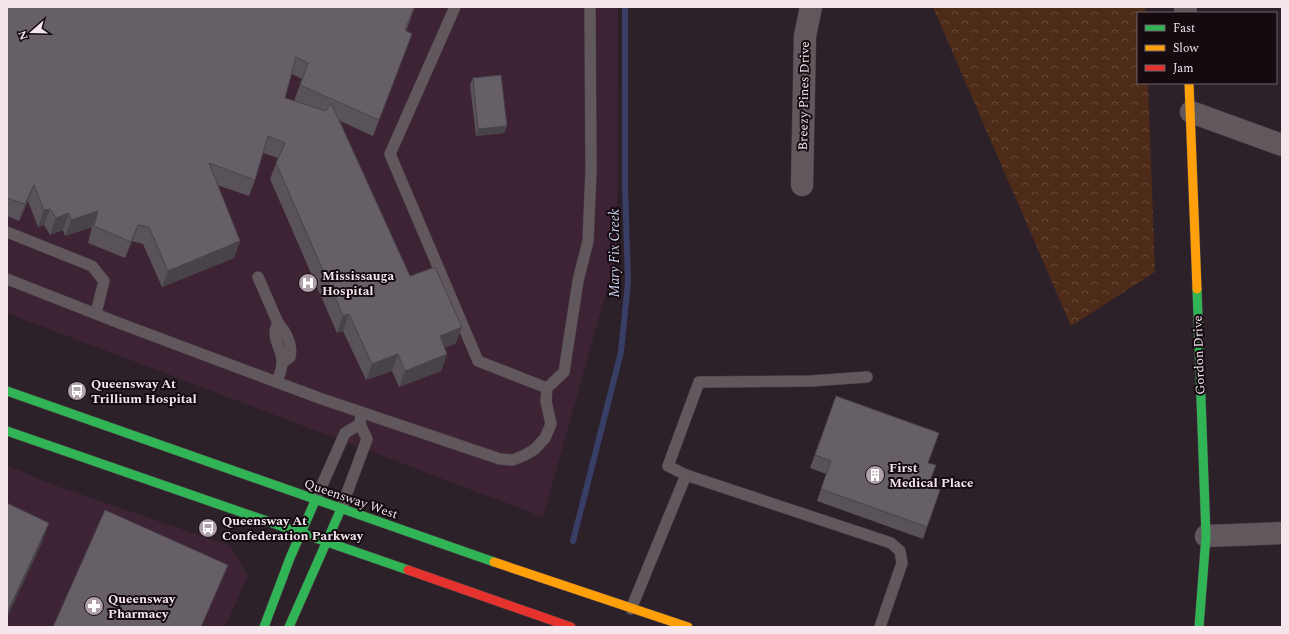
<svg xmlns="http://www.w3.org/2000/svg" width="1289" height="634" font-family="Spectral,serif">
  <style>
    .built { fill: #3d2333 }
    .forest { fill: url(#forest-crowns) }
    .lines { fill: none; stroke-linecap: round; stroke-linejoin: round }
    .stream { stroke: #383e66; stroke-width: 6 }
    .lane-casing { stroke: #4a3f46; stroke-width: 12 }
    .street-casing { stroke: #4a3f46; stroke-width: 23 }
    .fast-casing { stroke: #4a3f46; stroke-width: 10 }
    .slow-casing { stroke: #4a3f46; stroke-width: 10 }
    .jam-casing { stroke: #4a3f46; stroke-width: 10 }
    .lane { stroke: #60585d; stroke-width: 11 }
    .street { stroke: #60585d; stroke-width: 22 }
    .fast { stroke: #30b455; stroke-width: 9 }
    .slow { stroke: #ff9f0a; stroke-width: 9 }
    .jam { stroke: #e5322d; stroke-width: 9 }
    .wall { fill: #595259; fill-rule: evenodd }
    .shaded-wall { fill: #484249 }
    .building { fill: #675f68; stroke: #484249 }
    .labels { text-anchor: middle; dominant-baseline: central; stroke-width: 4; stroke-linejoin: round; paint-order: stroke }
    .street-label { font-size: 13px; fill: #f5e6ee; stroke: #140a10 }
    .poi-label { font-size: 13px; font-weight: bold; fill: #f5e6ee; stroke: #140a10; text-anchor: start }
    .water-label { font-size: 14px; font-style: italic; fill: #cdd5f2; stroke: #140a10 }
  </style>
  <defs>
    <pattern id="forest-crowns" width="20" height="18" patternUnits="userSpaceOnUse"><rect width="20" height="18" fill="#4e2b19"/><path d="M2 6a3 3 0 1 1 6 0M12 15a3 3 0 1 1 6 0" fill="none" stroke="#684a3b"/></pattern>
  </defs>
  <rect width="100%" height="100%" fill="#2d2129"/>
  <g class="built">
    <polygon points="7,7 618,7 617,253 543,517 7,313"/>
    <polygon points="7,465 48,483 230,546 248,576 225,627 7,627"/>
  </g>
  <polygon class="forest" points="933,7 1145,7 1145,13 1138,13 1138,83 1148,83 1155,272 1071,326"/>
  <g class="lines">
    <polyline class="stream" points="573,541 621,352 628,282 625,187 625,7"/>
    <defs>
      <g id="lane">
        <polyline points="455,7 390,154 478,361 547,388"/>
        <polyline points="7,232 92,266 104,281 96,313"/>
        <polyline points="258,277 278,323"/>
        <polyline points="7,279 119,323 322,399 500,459 513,460 525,455 535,449 545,438 551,424 546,401 547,388 564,372 578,281 588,241 591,171 590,7"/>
        <path d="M 277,382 C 279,376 283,367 282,360 C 281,346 270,337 278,323 C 286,332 293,345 290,357 L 283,362"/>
        <polyline points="686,475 891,543 900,551 902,563 880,627"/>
        <polyline points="315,501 345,433 360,424"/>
        <polyline points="341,509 367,439 360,424 361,412"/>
        <polyline points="631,609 686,475 668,466 699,382 811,381 867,377"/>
      </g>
      <g id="street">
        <polyline points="1185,7 1186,13"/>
        <polyline points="1191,112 1282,145"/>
        <polyline points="802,185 805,36 811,7"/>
        <polyline points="1206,536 1282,533"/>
      </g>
      <g id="fast">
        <polyline points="1197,289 1206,536 1199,627"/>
        <polyline points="7,391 494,562"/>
        <polyline points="7,431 408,570"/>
        <polyline points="264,627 290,558 315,501"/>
        <polyline points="289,627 341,509"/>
      </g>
      <g id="slow">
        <polyline points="1189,83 1197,289"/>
        <polyline points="494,562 688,627"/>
      </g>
      <polyline id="jam" points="408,570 571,627"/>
    </defs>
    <use href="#lane" class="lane-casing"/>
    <use href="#street" class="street-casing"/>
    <use href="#fast" class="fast-casing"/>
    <use href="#slow" class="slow-casing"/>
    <use href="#jam" class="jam-casing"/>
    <use href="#lane" class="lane"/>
    <use href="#street" class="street"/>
    <use href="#fast" class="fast"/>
    <use href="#slow" class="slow"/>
    <use href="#jam" class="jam"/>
  </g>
  <g class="wall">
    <path d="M 7,7 L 415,7 L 406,31 L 406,50 L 373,136 L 340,121 L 410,276 L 456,343 L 444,348 L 447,354 L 441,371 L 399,387 L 392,371 L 366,380 L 343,331 L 337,333 L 270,179 L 278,158 L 263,153 L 255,180 L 249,196 L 217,185 L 240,241 L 234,258 L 162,287 L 143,244 L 132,241 L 125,258 L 88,243 L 92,227 L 65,236 L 63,230 L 50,235 L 44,225 L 38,227 L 28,201 L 19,221 L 7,216 ZM 292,74 L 302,79 L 294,101 L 285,98 Z"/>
    <polygon points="473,78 507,126 504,133 476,136 470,85"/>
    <polygon points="836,396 928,486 940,490 923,539 817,501 826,474 810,468"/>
  </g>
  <g class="shaded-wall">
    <polygon points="507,126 504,133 476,136 478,129"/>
    <polygon points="34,185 28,201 19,221 25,204"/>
    <polygon points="50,209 44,225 38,227 44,210"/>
    <polygon points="98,211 92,227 65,236 71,220"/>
    <polygon points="69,213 63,230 50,235 56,218"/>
    <polygon points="138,225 132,241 125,258 131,242"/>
    <polygon points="240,241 234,258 162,287 168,271"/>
    <polygon points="349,314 343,331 337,333 343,316"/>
    <polygon points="462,327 456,343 434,352 440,336"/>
    <polygon points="398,354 392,371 366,380 372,364"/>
    <polygon points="447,354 441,371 399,387 405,371"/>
    <polygon points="49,523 41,545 7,618 7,613"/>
  </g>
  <g class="building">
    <polygon points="7,7 414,7 405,30 412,34 379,120 300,85 308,63 296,57 285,98 326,111 331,103 410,276 435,267 462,327 440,336 447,354 405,371 398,354 372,364 349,314 343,316 276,163 285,143 268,136 255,180 209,163 240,241 168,271 149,227 138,225 131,242 94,226 98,211 71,220 69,213 56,218 50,209 44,210 34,185 25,204 7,198"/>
    <polygon points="501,75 507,126 478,129 473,78"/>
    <polygon points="836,396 939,433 928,463 936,465 928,486 940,490 927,527 821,489 831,461 815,455"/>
    <polygon points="7,503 49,523 7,613"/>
    <polygon points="105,510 228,565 201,627 53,627"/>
  </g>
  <defs>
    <symbol id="hospital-disc" viewBox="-11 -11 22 22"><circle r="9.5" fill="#afa1a9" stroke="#140a10"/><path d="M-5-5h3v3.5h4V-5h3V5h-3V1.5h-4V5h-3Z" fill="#fff"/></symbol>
    <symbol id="bus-disc" viewBox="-11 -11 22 22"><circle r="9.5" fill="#afa1a9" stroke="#140a10"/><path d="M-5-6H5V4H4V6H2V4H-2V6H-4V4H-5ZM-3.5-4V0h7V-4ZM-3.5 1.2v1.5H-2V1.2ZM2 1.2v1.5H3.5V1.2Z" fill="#fff"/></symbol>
    <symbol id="building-disc" viewBox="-11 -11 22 22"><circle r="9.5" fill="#afa1a9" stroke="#140a10"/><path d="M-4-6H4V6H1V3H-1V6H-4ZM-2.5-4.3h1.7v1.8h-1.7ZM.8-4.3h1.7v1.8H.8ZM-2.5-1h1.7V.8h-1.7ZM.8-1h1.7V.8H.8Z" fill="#fff"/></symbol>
    <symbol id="pharmacy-disc" viewBox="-11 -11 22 22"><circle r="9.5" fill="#afa1a9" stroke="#140a10"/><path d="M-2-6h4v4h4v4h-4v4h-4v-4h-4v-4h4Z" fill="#fff"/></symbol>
  </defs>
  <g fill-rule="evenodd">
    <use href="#hospital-disc" x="297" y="272" width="22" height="22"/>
    <use href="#bus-disc" x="66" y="380" width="22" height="22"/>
    <use href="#building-disc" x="864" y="464" width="22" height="22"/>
    <use href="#bus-disc" x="197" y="517" width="22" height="22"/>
    <use href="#pharmacy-disc" x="83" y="595" width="22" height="22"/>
  </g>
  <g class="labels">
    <g class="street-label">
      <text transform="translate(804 96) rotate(-89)">Breezy Pines Drive</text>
      <text transform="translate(1199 355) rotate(-92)">Gordon Drive</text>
      <text transform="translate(351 499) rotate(19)">Queensway West</text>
    </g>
    <g class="poi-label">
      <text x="322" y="276">Mississauga<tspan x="322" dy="15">Hospital</tspan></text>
      <text x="91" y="384">Queensway At<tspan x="91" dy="15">Trillium Hospital</tspan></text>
      <text x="889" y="468">First<tspan x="889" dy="15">Medical Place</tspan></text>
      <text x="222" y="521">Queensway At<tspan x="222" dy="15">Confederation Parkway</tspan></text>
      <text x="108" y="599">Queensway<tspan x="108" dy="15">Pharmacy</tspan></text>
    </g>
    <g class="water-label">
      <text transform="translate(614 253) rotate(-90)">Mary Fix Creek</text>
    </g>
  </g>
  <rect width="1289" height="634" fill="none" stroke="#f5e6ee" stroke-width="16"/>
  <rect x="1137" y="12" width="140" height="72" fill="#140a10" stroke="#6e6269"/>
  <rect x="1145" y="25" width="20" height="6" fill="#30b455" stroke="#6e6269"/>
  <text x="1173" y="32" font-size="12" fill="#f5e6ee">Fast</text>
  <rect x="1145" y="45" width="20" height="6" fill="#ff9f0a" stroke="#6e6269"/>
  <text x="1173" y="52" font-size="12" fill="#f5e6ee">Slow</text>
  <rect x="1145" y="65" width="20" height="6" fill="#e5322d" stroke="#6e6269"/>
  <text x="1173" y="72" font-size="12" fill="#f5e6ee">Jam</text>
  <g transform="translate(32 32) rotate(250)" stroke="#140a10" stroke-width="3" paint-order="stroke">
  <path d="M0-3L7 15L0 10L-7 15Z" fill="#f5e6ee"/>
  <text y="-6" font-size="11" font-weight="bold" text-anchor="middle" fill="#f5e6ee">N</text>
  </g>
</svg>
